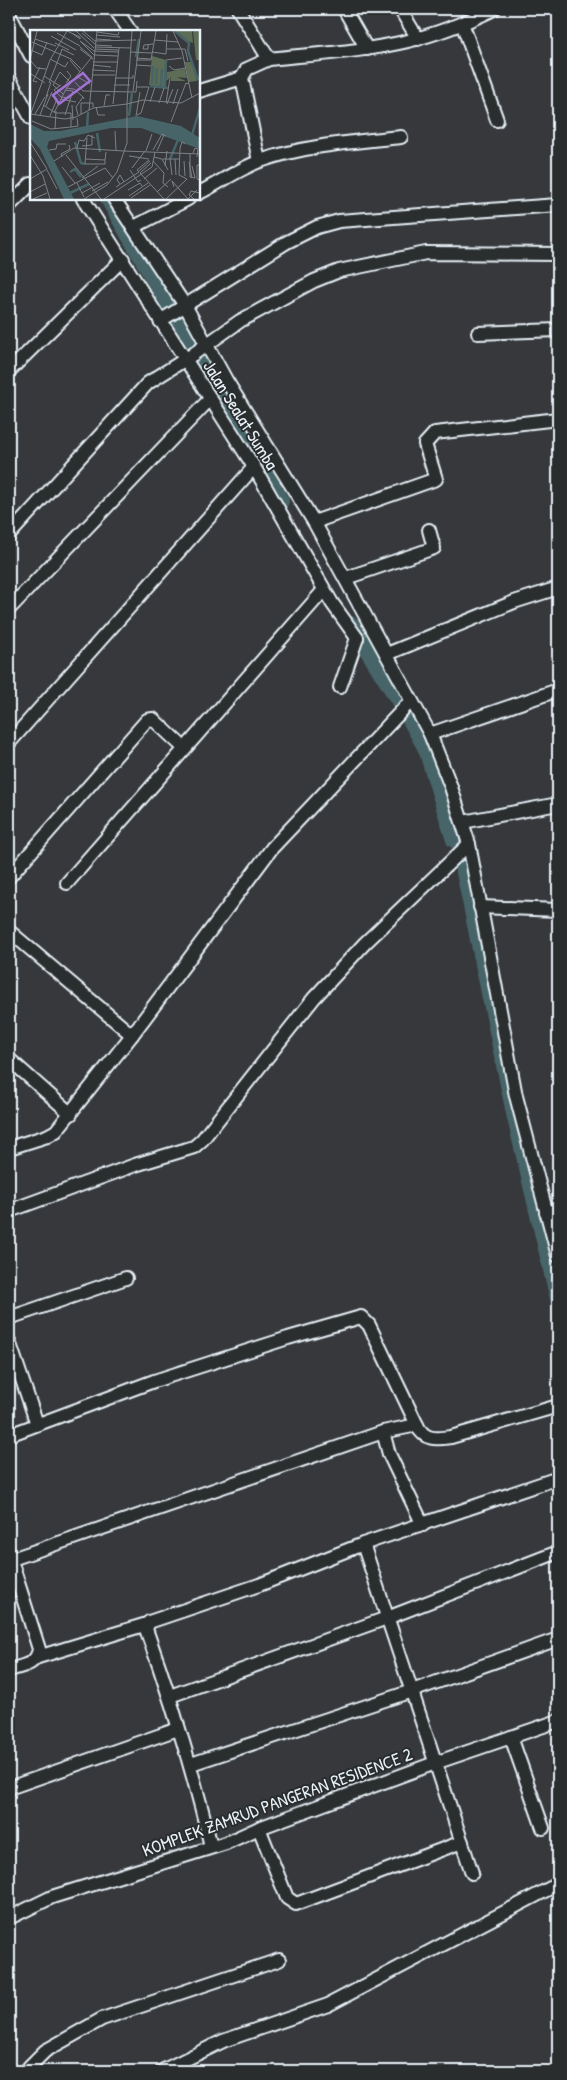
<svg xmlns="http://www.w3.org/2000/svg" width="567" height="2080" font-family="'Patrick Hand',sans-serif">
  <style>
    .lines { fill: none; stroke-linecap: round; stroke-linejoin: round }
    .canal { stroke: #476568; stroke-width: 16 }
    .street-casing { stroke: #e8f1f8; stroke-width: 16 }
    .street { stroke: #2a2d2e; stroke-width: 12 }
    .labels { text-anchor: middle; dominant-baseline: central; stroke-width: 4; stroke-linejoin: round; paint-order: stroke }
    .street-label { font-size: 18px; fill: #e8f1f8; stroke: #2a2d2e }
    .inset-river { fill: none; stroke: #476568; stroke-width: 2.5 }
    .inset-road { fill: none; stroke: #7d8287; stroke-width: 1 }
    .view { fill: #a171d3; fill-opacity: 0.15; stroke: #a171d3; stroke-width: 2.5 }
    .inset-edge { fill: none; stroke: #e8f1f8; stroke-width: 2.5 }
  </style>
  <rect width="100%" height="100%" fill="#36383c"/>
  <filter id="ink" filterUnits="userSpaceOnUse"><feTurbulence type="fractalNoise" baseFrequency=".02" numOctaves="2"/><feDisplacementMap in="SourceGraphic" scale="10" xChannelSelector="R" yChannelSelector="G"/><feConvolveMatrix kernelMatrix="1 2 1 2 8 2 1 2 1" color-interpolation-filters="sRGB"/></filter>
  <g filter="url(#ink)">
    <g class="lines">
      <g class="canal">
        <polyline points="108,199 281,501"/>
        <polyline points="351,624 404,709 426,749 454,840"/>
        <polyline points="463,867 515,1118 558,1299"/>
      </g>
      <defs>
        <g id="street">
          <polyline points="115,9 130,31"/>
          <path d="M 238,9 L 269,59 C 315,54 362,52 408,41 C 437,34 467,22 494,9"/>
          <polyline points="344,9 367,49"/>
          <polyline points="400,9 418,39"/>
          <polyline points="9,14 31,56"/>
          <polyline points="462,23 497,120"/>
          <polyline points="9,78 31,118"/>
          <polyline points="199,91 242,78"/>
          <polyline points="259,161 242,78 247,69 269,59"/>
          <path d="M 199,193 C 219,183 239,169 260,161 C 306,145 354,142 401,137"/>
          <polyline points="83,199 254,467 332,603 357,638"/>
          <polyline points="114,199 186,307 226,380 314,522 430,734 451,787 469,844 516,1096 558,1256"/>
          <polyline points="9,206 31,184"/>
          <polyline points="134,227 188,199"/>
          <polyline points="160,321 287,242 317,227 339,221 558,205"/>
          <polyline points="478,333 558,330"/>
          <polyline points="9,371 123,259"/>
          <polyline points="314,522 436,479 425,444 435,433 558,419"/>
          <polyline points="9,535 148,383 192,355 240,321 314,281 339,271 426,253 558,254"/>
          <polyline points="346,578 434,548 429,530"/>
          <polyline points="9,609 210,399"/>
          <polyline points="387,654 514,602 558,588"/>
          <polyline points="340,687 357,638"/>
          <polyline points="430,734 558,690"/>
          <polyline points="9,743 254,467"/>
          <polyline points="463,822 558,804"/>
          <polyline points="9,877 147,720 153,719 184,748"/>
          <polyline points="67,883 324,590"/>
          <polyline points="480,907 558,910"/>
          <polyline points="9,931 132,1035 272,848 411,701"/>
          <polyline points="9,1059 71,1114"/>
          <polyline points="9,1148 47,1136 56,1131 132,1035"/>
          <polyline points="9,1211 135,1165 194,1147 202,1140 314,998 365,943 469,844"/>
          <polyline points="546,1213 558,1211"/>
          <polyline points="9,1318 126,1278"/>
          <polyline points="9,1341 37,1424"/>
          <polyline points="383,1432 389,1454 423,1525"/>
          <polyline points="9,1435 154,1381 288,1338 361,1317 369,1325 417,1425"/>
          <polyline points="363,1544 472,1873"/>
          <path d="M 9,1554 L 39,1649 C 37,1665 22,1666 9,1670"/>
          <path d="M 9,1560 L 383,1432 L 417,1425 C 424,1441 437,1439 451,1437 L 558,1406"/>
          <polyline points="38,1657 147,1624"/>
          <polyline points="170,1696 387,1618 558,1552"/>
          <polyline points="511,1737 543,1828"/>
          <polyline points="191,1764 412,1691 558,1639"/>
          <polyline points="9,1788 178,1729"/>
          <polyline points="259,1828 287,1898 296,1904 462,1842"/>
          <path d="M 211,1846 C 193,1772 172,1701 146,1629 L 149,1622 L 259,1585 L 363,1544 L 558,1478"/>
          <polyline points="9,1918 52,1897 226,1843 259,1828 435,1763 558,1721"/>
          <polyline points="31,2071 29,2067 45,2051 102,2019 279,1960"/>
          <polyline points="162,2071 223,2041 328,2005 558,1884"/>
        </g>
      </defs>
      <use href="#street" class="street-casing"/>
      <use href="#street" class="street"/>
    </g>
  </g>
  <g class="labels">
    <g class="street-label">
      <text transform="translate(241 415) rotate(58)">Jalan Sealat Sumba</text>
      <text transform="translate(277 1802) rotate(-20)">KOMPLEK ZAMRUD PANGERAN RESIDENCE 2</text>
    </g>
  </g>
  <g transform="translate(30 30)">
    <rect width="170" height="170" fill="#36383c"/>
    <path d="M 145,1 L 162,1 L 163,13 L 152,9 ZM 163,1 L 170,1 L 170,30 L 166,30 ZM 122,26 L 136,30 L 135,58 L 119,55 ZM 155,32 L 162,32 L 167,51 L 159,52 ZM 155,39 L 157,48 L 147,47 L 156,51 L 141,51 L 141,47 L 136,51 L 137,42 Z" fill="#5d6d56"/>
    <path d="M 107,86 L 151,96 L 170,108 L 170,119 L 111,98 L 81,98 L 19,111 L 17,117 L 44,169 L 34,169 L 10,119 L 0,108 L 0,94 L 14,101 L 30,101 Z" fill="#476568"/>
    <path class="inset-river" d="M 145,1 L 159,13 L 158,21 L 168,50M 106,27 L 109,9M 122,54 L 123,36M 126,54 L 127,38M 120,56 L 138,58M 131,56 L 132,39M 135,57 L 136,31M 99,86 L 102,63M 57,99 L 58,82M 67,103 L 70,122M 162,105 L 170,78M 45,112 L 51,133 L 55,134M 140,129 L 148,110M 40,142 L 45,139 L 51,147M 40,163 L 59,154"/>
    <path class="inset-road" d="M 37,1 L 50,7 L 50,9 L 43,4M 46,1 L 64,18M 53,1 L 65,11 L 106,10M 102,1 L 97,74 L 113,70 L 151,73 L 170,63M 143,1 L 152,21 L 162,68M 67,2 L 88,5 L 89,2M 27,3 L 50,16M 52,3 L 65,14M 66,5 L 90,7M 21,6 L 46,20M 5,9 L 26,16M 66,9 L 81,10M 124,10 L 148,12M 2,12 L 41,29 L 51,39M 25,13 L 39,20M 65,15 L 82,16M 118,15 L 118,19 L 113,19 L 114,15 L 123,14M 65,17 L 101,18M 50,19 L 63,29M 65,19 L 88,20M 137,19 L 155,19 L 158,31M 1,20 L 12,25 L 17,12M 100,22 L 122,23M 122,22 L 136,24 L 137,4M 30,25 L 32,19 L 44,25M 64,25 L 50,11 L 64,21 L 88,22M 64,25 L 88,26M 106,28 L 121,29M 20,29 L 35,37 L 38,32M 0,30 L 7,1M 0,30 L 7,38 L 16,39M 40,30 L 50,42M 106,30 L 121,30 L 126,1M 136,30 L 152,28M 63,32 L 87,32M 63,35 L 81,37M 106,35 L 121,36M 139,36 L 144,40 L 156,38M 62,40 L 85,41M 1,44 L 15,53M 62,45 L 85,45M 14,46 L 30,56M 46,46 L 60,54M 85,48 L 103,48 L 103,45M 7,52 L 3,51 L 10,37M 45,52 L 53,61 L 106,62 L 107,51M 19,53 L 30,25M 36,53 L 41,46 L 37,41M 31,55 L 24,60 L 31,67 L 40,68M 84,55 L 100,55M 107,57 L 119,57 L 115,70M 36,58 L 44,59 L 53,67M 103,61 L 111,1M 33,64 L 23,55 L 30,42 L 41,53M 16,67 L 21,52M 31,69 L 46,72M 120,72 L 125,57M 129,73 L 134,58M 136,73 L 140,48M 83,74 L 89,18M 137,74 L 143,59M 143,74 L 148,59M 42,75 L 43,90M 16,76 L 22,62M 74,76 L 76,65 L 80,65M 66,77 L 68,85 L 75,85M 59,80 L 67,1M 1,83 L 20,30 L 37,1M 24,83 L 36,59 L 62,27 L 50,17M 0,84 L 35,89 L 46,87 L 63,78 L 97,74 L 97,113 L 87,142 L 77,155 L 54,169M 5,84 L 15,67M 51,84 L 51,73 L 63,73 L 63,77M 10,85 L 18,64M 35,85 L 43,61 L 35,60M 48,85 L 46,77 L 53,67 L 54,69M 107,85 L 111,83 L 115,70M 20,86 L 27,69 L 22,66M 106,86 L 110,62M 2,91 L 21,99 L 41,97 L 41,83 L 26,83 L 13,75M 141,92 L 156,53 L 159,54M 41,97 L 48,96 L 47,88M 25,99 L 26,81M 85,101 L 86,121M 57,108 L 55,134 L 75,134 L 75,130M 0,112 L 17,139 L 0,149M 52,116 L 62,115 L 62,105M 47,118 L 49,110 L 54,111 L 58,105 L 65,108M 19,120 L 26,119 L 27,114 L 36,114M 123,120 L 132,104 L 136,106M 94,121 L 170,124M 116,121 L 122,104M 127,121 L 134,105M 163,123 L 165,118 L 168,119 L 167,127M 160,124 L 160,147 L 165,148 L 162,136M 0,125 L 13,146 L 20,169M 36,125 L 71,169M 99,126 L 119,129M 32,127 L 31,124 L 40,119 L 39,115M 124,127 L 132,129 L 138,140M 55,129 L 75,130 L 76,122M 133,129 L 149,129M 140,129 L 142,145M 145,129 L 146,145M 24,131 L 44,118 L 94,121M 123,131 L 134,143 L 133,153 L 138,157M 154,131 L 155,146M 159,132 L 162,148M 121,133 L 110,143 L 134,169M 170,135 L 167,135 L 167,149 L 170,150M 135,136 L 137,121M 32,137 L 45,153M 102,138 L 115,121M 17,140 L 27,159M 100,140 L 108,152 L 111,150M 108,142 L 120,131M 52,148 L 68,136M 114,149 L 127,138M 47,153 L 54,167M 90,154 L 87,150 L 90,145 L 94,152M 38,157 L 75,138 L 83,148M 86,157 L 109,142 L 107,140 L 119,130M 144,157 L 142,151 L 158,169 L 167,160M 98,160 L 110,153 L 112,156M 62,161 L 78,152M 0,162 L 15,154M 127,162 L 141,149M 52,163 L 70,153M 99,166 L 118,153M 101,168 L 120,155M 3,169 L 17,163M 74,169 L 122,137 L 125,122M 136,169 L 157,149 L 149,145 L 150,118 L 152,112 L 155,114M 164,169 L 159,165 L 161,161 L 170,163"/>
    <path class="view" d="M 53,43 L 60,51 L 29,74 L 23,65 Z"/>
    <rect width="170" height="170" class="inset-edge"/>
  </g>
  <rect width="567" height="2080" fill="none" stroke="#2a2d2e" stroke-width="30"/>
  <rect x="15" y="15" width="537" height="2050" fill="none" stroke="#e8f1f8" stroke-width="2" filter="url(#ink)"/>
</svg>
